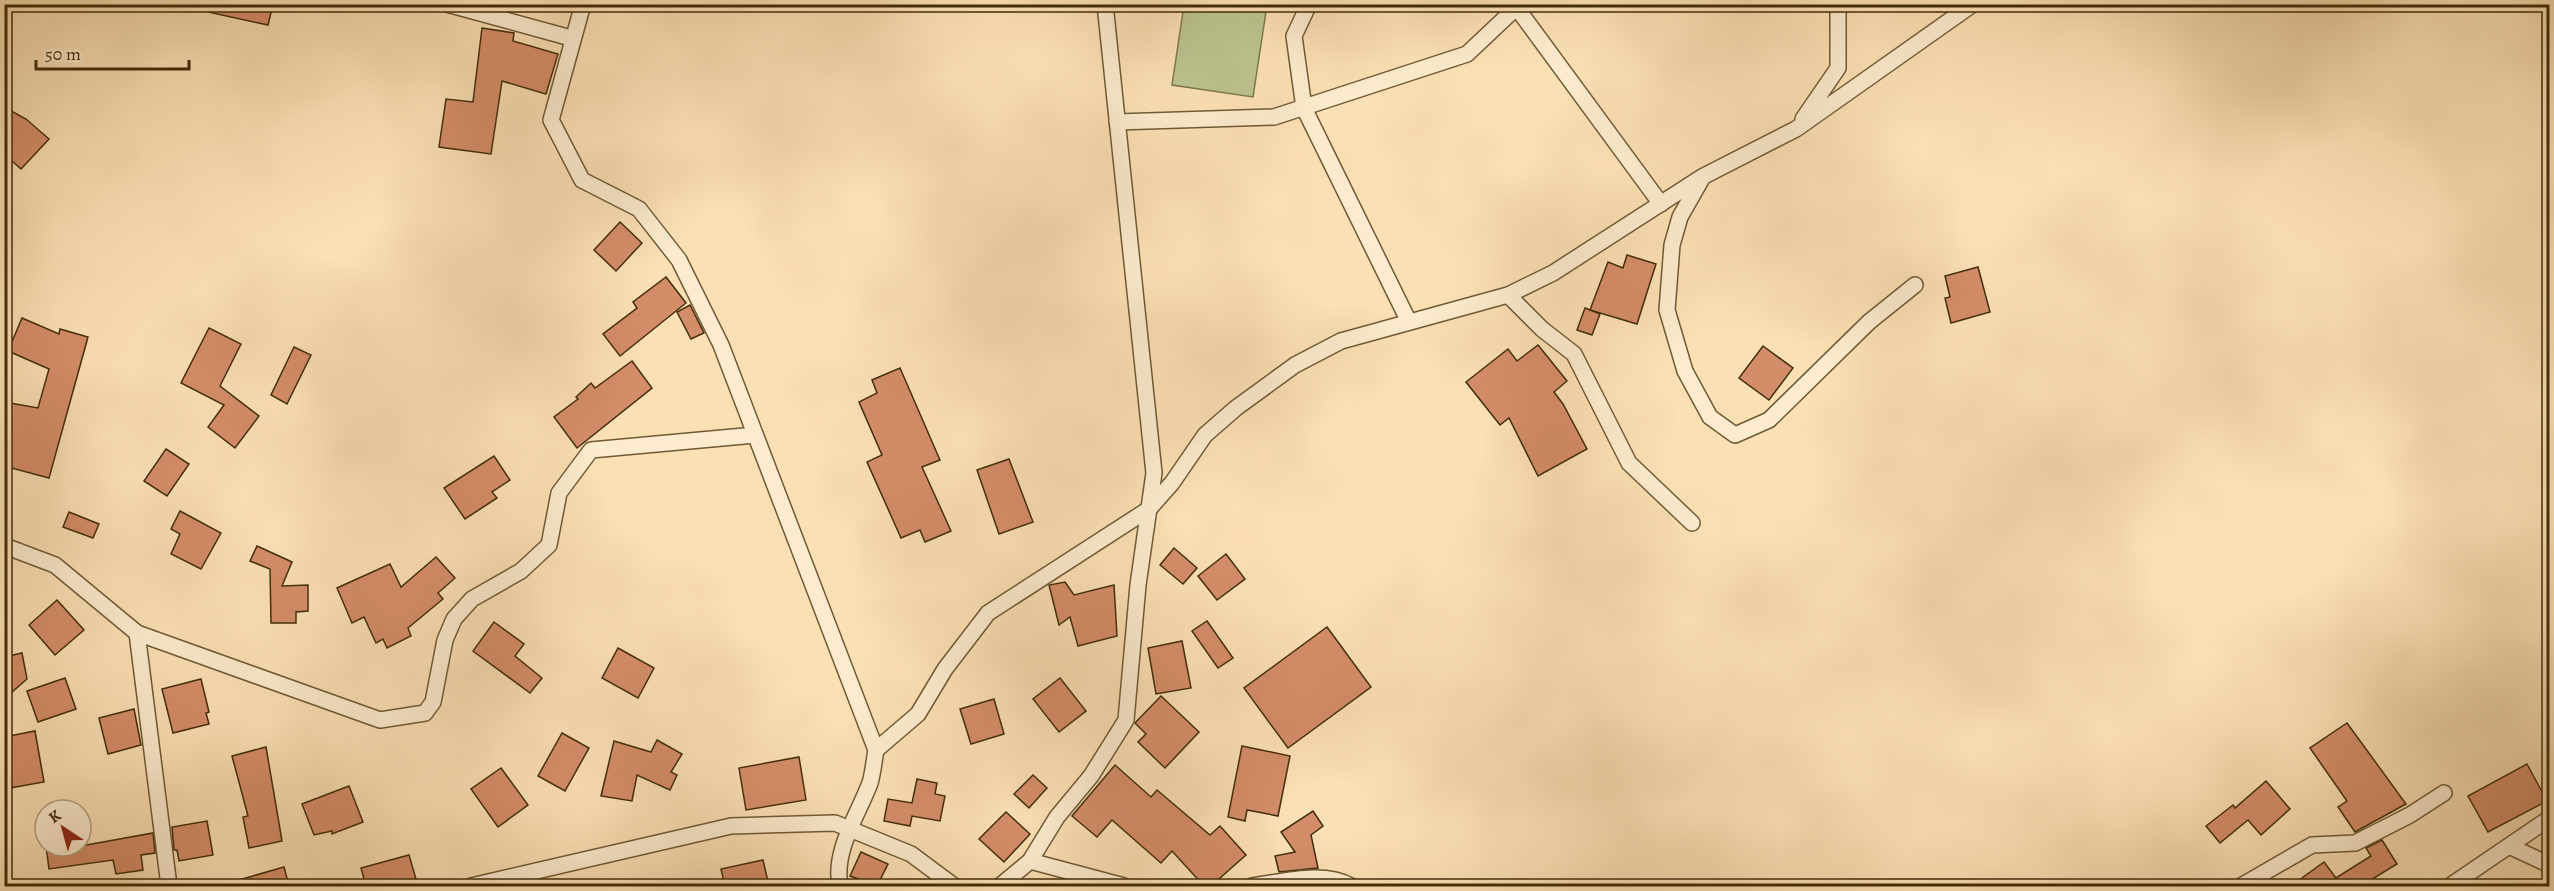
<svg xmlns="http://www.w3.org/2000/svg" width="2554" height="891" font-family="Alegreya,serif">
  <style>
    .green { fill: #bbc38f; stroke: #7e784c; stroke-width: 1.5 }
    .building { fill: #d48d69; stroke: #422d0a; stroke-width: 1.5 }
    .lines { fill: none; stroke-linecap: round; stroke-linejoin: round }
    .street-casing { stroke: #705a34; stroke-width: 18 }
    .street { stroke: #fcebce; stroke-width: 15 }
  </style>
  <rect width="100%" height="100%" fill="#fbe0b4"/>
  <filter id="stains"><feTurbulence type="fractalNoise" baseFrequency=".00333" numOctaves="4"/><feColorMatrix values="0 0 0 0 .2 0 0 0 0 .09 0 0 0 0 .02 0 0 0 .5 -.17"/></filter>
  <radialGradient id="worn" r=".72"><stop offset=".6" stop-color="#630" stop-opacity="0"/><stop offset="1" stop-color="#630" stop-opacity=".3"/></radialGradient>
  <polygon class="green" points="1184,5 1267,5 1253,97 1172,85"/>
  <g class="building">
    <polygon points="209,4 273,4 268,25 208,12"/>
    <polygon points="482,28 514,33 513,41 558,54 546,94 502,81 491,154 439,147 446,99 473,102"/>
    <polygon points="4,107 26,119 49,139 21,169 4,154"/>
    <polygon points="620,222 642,243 616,271 594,250"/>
    <polygon points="1627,255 1656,264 1637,324 1590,310 1608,262 1623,268"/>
    <polygon points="1978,267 1990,312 1951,323 1945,298 1950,297 1945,276"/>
    <polygon points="666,277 686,303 620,356 603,334 637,308 633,302"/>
    <polygon points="690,305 704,333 691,339 677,312"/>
    <polygon points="1585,308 1600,314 1592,335 1577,330"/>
    <polygon points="22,318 59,334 60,329 88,337 49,478 4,466 4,402 38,408 49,369 8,351"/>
    <polygon points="209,328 241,344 220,386 259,416 235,448 208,427 224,405 181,383"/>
    <polygon points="1538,345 1567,381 1554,392 1563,404 1587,449 1538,476 1509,418 1500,425 1466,382 1508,349 1517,361"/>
    <polygon points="1763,346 1793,368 1769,400 1739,378"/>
    <polygon points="294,347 311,355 287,404 271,395"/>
    <polygon points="632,361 652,388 577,448 554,417 578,399 576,397 591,383 595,388"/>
    <polygon points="900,368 940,460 922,467 951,531 925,542 920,530 901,538 867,462 882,455 859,402 877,393 872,380"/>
    <polygon points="166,449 189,464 167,496 144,481"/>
    <polygon points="494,456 510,480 492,492 497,498 465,519 444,488"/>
    <polygon points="1009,459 1033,522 999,534 977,470"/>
    <polygon points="180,511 221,533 201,569 171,554 180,534 171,529"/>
    <polygon points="69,512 99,524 93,538 63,527"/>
    <polygon points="257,546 292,562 282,586 308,585 308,611 296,612 296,623 271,623 270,569 250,561"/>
    <polygon points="1174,548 1197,568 1183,584 1160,565"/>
    <polygon points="1226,554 1245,579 1217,600 1198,576"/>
    <polygon points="436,557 455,578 438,593 443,599 408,628 411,636 387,648 383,639 376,643 364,617 352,623 337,588 390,564 401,587"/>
    <polygon points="1065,582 1074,595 1114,585 1117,636 1078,646 1070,617 1059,625 1049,585"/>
    <polygon points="57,600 84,630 55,655 29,625"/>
    <polygon points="1207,621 1233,658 1218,668 1192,631"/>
    <polygon points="494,622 524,644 515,656 542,678 530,693 473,651"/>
    <polygon points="1327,627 1371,687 1288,748 1244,688"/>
    <polygon points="1182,641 1191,688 1156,694 1148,648"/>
    <polygon points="618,648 654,668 638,698 602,678"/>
    <polygon points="22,653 27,679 4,699 4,657"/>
    <polygon points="65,678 76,709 38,722 27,691"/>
    <polygon points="1060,678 1086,711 1059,732 1033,699"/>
    <polygon points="201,679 209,712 206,713 209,724 173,733 162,689"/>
    <polygon points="1161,696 1199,732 1165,768 1138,742 1146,734 1135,723"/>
    <polygon points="994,699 1004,734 971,744 960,709"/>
    <polygon points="134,709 141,745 108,754 99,718"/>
    <polygon points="2347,723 2406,804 2355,832 2338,807 2347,801 2310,748"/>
    <polygon points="35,731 44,782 4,789 4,737"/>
    <polygon points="562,733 589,748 565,791 538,776"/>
    <polygon points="657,740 682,754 671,772 677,775 670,790 637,775 632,801 601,796 614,741 651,752"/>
    <polygon points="1242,746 1290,756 1278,816 1247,810 1245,821 1228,817"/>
    <polygon points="266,747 282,841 249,848 243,817 248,816 232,756"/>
    <polygon points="799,757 806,800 746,810 739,768"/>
    <polygon points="2527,764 2547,801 2488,832 2468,796"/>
    <polygon points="1115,765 1151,797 1157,790 1210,835 1220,826 1246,855 1211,886 1204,886 1172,851 1161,863 1112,820 1097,837 1072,816"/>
    <polygon points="501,768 528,805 498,827 471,789"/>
    <polygon points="1033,775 1047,788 1029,808 1014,794"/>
    <polygon points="917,779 937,783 935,794 945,796 940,821 912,816 910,826 884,821 888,799 912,803"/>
    <polygon points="2266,781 2290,809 2261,835 2248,820 2220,843 2206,826 2233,805 2235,808"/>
    <polygon points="349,786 363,822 332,834 332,831 314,835 302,804"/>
    <polygon points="1313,811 1323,826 1311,835 1318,868 1279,872 1275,856 1295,852 1281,832"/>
    <polygon points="1006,812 1030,834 1004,862 979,839"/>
    <polygon points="207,821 213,855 179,861 177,850 174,850 172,827"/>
    <polygon points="153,833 155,853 141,855 143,870 116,874 113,860 49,869 46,846 81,846"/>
    <polygon points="2382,840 2397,864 2361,886 2291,886 2324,862 2336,878 2371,856 2366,848"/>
    <polygon points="861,852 888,864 877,886 850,876"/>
    <polygon points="409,855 418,886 366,886 361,868"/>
    <polygon points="763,860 769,886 725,886 721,869"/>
    <polygon points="284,867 289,886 233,886 232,882"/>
  </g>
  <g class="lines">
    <defs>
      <g id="street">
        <polyline points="447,4 571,38"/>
        <polyline points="583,4 551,120 582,180 639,209 679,260 721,345 876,750 918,714 945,669 988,613 1149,509 1172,483 1205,435 1236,408 1295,365 1341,341 1508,295 1553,273 1702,177 1796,129 1973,4"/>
        <polyline points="1309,4 1294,36 1304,108 1409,322"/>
        <polyline points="1514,4 1661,204"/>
        <polyline points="1803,119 1838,68 1838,4"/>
        <polyline points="1117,122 1274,117 1467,54 1520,4"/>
        <polyline points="1701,180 1680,217 1672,245 1667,310 1685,371 1710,417 1735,435 1769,420 1869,322 1915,285"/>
        <polyline points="1508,295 1542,329 1574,354 1629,463 1692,523"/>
        <polyline points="4,549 10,548 55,565 137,633 169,886"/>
        <polyline points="137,633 380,720 425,713 433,702 445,640 454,619 472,599 521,571 549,545 559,493 591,450 755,435"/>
        <polyline points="2509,846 2550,865"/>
        <polyline points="1030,861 1124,886"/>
        <polyline points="471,886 731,826 835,823 911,854 954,886"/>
        <path d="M 840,886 C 833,851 858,815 870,783 C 873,773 874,761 876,750"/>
        <polyline points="1000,886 1030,861 1057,817 1091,776 1126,720 1138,585 1154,473 1105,4"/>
        <path d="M 1252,886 C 1283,882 1323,870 1351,886"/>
        <polyline points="2241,886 2312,845 2355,843 2410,815 2444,793"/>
        <polyline points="2450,886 2550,818"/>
      </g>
    </defs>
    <use href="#street" class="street-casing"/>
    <use href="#street" class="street"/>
  </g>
  <rect width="2554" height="891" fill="none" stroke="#fbe0b4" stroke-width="24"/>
  <rect x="6" y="6" width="2542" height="879" fill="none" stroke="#422d0a" stroke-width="3"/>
  <rect x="12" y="12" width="2530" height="867" fill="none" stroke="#422d0a" stroke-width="1.5"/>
  <g transform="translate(63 828) rotate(324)"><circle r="28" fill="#fcebce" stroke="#b29f80" stroke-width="1.5"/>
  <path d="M0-4.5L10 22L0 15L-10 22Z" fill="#8f2418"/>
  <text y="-9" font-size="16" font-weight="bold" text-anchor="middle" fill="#422d0a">K</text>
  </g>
  <path d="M36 60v9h153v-9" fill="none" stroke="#422d0a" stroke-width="3"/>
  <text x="45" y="60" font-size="18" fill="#422d0a" stroke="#fcebce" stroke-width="4.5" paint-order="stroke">50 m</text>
  <rect width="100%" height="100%" filter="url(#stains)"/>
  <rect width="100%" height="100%" fill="url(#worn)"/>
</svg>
